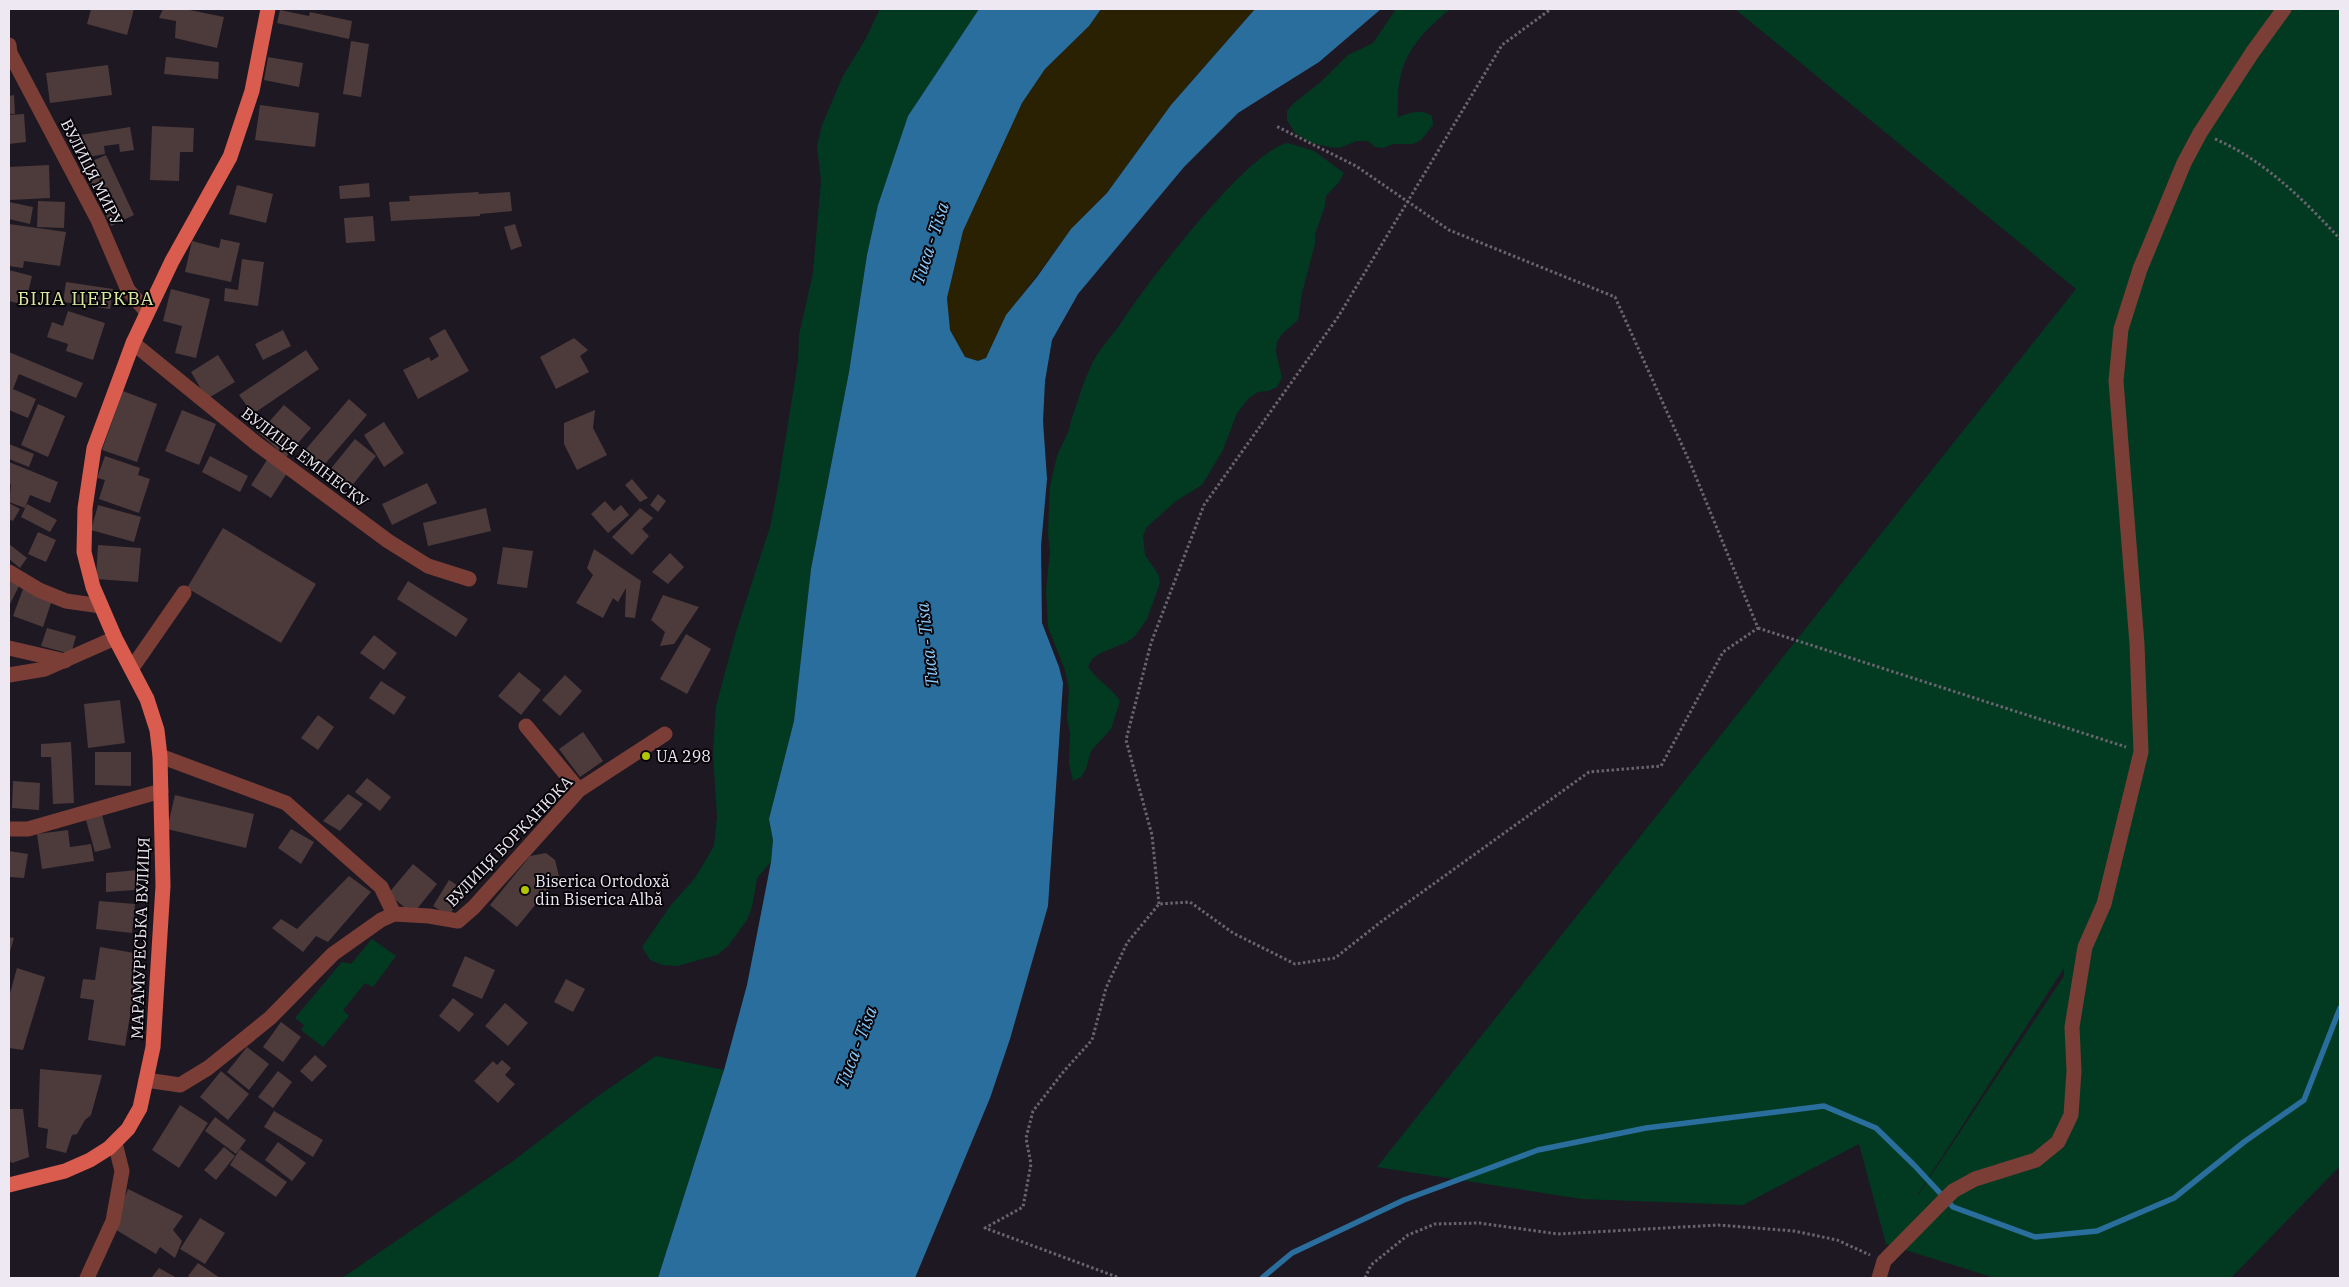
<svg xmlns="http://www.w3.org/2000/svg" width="2349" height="1287" font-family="'IBM Plex Serif',serif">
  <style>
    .green { fill: #023a21; fill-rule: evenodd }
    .sand { fill: #292101 }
    .water { fill: #2a6e9e }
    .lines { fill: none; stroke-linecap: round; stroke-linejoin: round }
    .stream { stroke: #2a6e9e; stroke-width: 5.5 }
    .building { fill: #4c3b3a }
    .path { stroke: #6a646f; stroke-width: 3; stroke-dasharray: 2.5 2.5; stroke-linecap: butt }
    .minor { stroke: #7a3e36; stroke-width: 15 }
    .major { stroke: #d95c4e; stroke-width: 15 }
    .poi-dot { fill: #b1c500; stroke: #070509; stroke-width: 2 }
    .labels { text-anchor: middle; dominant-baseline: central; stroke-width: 4; stroke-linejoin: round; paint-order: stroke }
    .street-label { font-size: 16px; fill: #ede8f1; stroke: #070509 }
    .poi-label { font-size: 16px; fill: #ede8f1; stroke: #070509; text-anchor: start }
    .water-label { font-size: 18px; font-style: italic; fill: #8ac8f9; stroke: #070509 }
    .quarter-label { font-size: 19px; letter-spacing: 1px; fill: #dae89b; stroke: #070509 }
  </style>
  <rect width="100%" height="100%" fill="#1e1823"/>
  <g class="green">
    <polygon points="880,9 979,9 908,116 878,205 867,255 849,372 811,569 794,721 769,819 773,840 771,862 757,878 752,907 747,920 728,946 717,955 677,966 663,965 650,960 642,947 671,905 695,878 714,846 717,817 713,753 716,706 736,632 770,527 777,492 798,361 799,335 813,273 821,181 817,146 822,125 843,76 865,40"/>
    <path d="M 1396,9 L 1450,9 C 1420,34 1399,56 1398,97 C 1398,104 1397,110 1398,117 C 1411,113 1419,108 1432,116 L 1433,125 L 1421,140 L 1413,144 L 1393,144 L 1384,148 L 1375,147 L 1368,141 L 1357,141 L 1339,148 L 1330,147 L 1311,143 L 1295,133 L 1287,120 L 1287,111 L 1293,104 L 1322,81 L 1348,55 L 1373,43 Z"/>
    <path d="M 1735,9 L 2340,9 L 2340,1166 L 2231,1278 L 1995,1278 L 1886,1244 L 1859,1144 L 1743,1205 L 1581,1199 L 1377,1167 L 2076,289 ZM 2064,968 L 2064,976 L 1918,1195 L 1918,1194 Z"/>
    <path d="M 1288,143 L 1314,151 L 1344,173 L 1339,182 L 1326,196 L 1325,206 L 1315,234 L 1315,244 L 1302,293 L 1298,320 L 1282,334 L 1277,342 L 1276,352 L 1282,378 L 1277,387 L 1268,391 L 1258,392 L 1249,398 L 1237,413 L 1223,450 L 1202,485 L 1176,501 L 1147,527 L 1143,536 L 1145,555 L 1158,574 L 1160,583 L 1147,619 L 1135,636 L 1127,642 L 1101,653 L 1093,658 L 1088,666 C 1096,680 1111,687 1120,701 L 1111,729 L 1091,751 L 1086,769 L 1081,777 L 1073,781 L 1069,763 L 1070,734 L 1067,716 L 1069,689 L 1065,670 L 1048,627 L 1046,590 L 1050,552 L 1048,534 L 1050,486 L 1057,456 L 1069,430 L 1071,421 C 1078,401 1084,379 1094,360 C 1102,346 1114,334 1123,320 C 1147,283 1249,149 1288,143 Z"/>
    <polygon points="372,939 396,956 373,987 365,983 343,1010 349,1016 323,1047 301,1030 304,1025 295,1018 342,962 351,964"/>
    <polygon points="656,1056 724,1070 658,1278 342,1278 513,1161 598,1096"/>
  </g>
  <polygon class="sand" points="1101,9 1255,9 1171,105 1107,193 1071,230 1022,295 986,359 978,361 965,358 950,330 947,298 963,231 1022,103 1045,69 1089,26"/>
  <polygon class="water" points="979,9 1101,9 1089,26 1045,69 1022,103 963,231 947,298 950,330 965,357 978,361 986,358 1006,315 1037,277 1071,229 1107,193 1171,105 1255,9 1381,9 1319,62 1238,113 1184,167 1078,294 1052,340 1045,381 1043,421 1047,479 1041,546 1042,623 1059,667 1063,683 1048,906 1010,1039 990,1098 915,1278 658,1278 724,1070 747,985 771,862 773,840 769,819 794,721 811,569 849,372 867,255 878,205 908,116"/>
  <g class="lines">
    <polyline class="stream" points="1262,1278 1292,1253 1404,1200 1538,1150 1646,1128 1824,1106 1876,1128 1914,1165 1953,1207 2035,1237 2097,1231 2174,1198 2244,1142 2304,1100 2340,1008"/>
  </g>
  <g class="building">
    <polygon points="91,9 134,9 127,35 87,24"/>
    <polygon points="163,9 185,9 224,17 217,48 175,38 176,21 159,18"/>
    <polygon points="280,10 309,16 310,12 352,21 349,39 277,23"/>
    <polygon points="351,41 369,44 361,97 343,94"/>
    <polygon points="166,57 219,62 218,79 164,74"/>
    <polygon points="268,57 303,63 299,87 264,80"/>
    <polygon points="108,65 112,95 50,103 46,73"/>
    <polygon points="14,95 15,114 9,114 9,96"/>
    <polygon points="260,105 319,113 315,147 255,140"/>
    <polygon points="24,114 26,142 9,144 9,115"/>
    <polygon points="152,126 194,128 193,152 180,152 179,181 150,180"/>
    <polygon points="130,127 134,150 120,152 119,144 104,146 105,154 78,159 74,136"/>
    <polygon points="106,155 134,215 111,226 83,165"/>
    <polygon points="49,165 50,198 10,200 9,167"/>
    <polygon points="369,183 370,197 340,199 339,186"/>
    <polygon points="237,185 273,194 266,223 229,214"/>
    <polygon points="479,192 478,194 510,192 512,211 480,214 480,216 391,221 389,202 410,201 409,196"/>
    <polygon points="38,201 65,202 64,228 37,227"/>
    <polygon points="9,202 33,207 30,224 9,219"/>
    <polygon points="373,216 375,241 346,243 344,218"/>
    <polygon points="9,224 66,232 60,266 24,261 23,268 9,266"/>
    <polygon points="515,224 522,246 511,250 504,227"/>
    <polygon points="221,239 240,243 231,282 185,272 192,241 219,248"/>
    <polygon points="242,259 264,262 258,306 224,301 225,288 238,290"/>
    <polygon points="9,270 32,276 25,305 9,301"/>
    <polygon points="66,282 113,289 110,309 63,302"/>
    <polygon points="171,289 210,299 196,358 175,353 182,326 163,321"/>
    <polygon points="68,311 105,323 93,360 66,351 68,344 47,337 52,322 63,326"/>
    <polygon points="445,329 469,371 418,399 403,370 429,357 431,361 439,356 429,338"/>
    <polygon points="283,330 291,346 263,360 255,344"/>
    <polygon points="574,338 588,350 580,356 589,372 556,389 540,357"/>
    <polygon points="306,350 319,369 253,414 239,395"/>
    <polygon points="9,352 83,383 76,398 19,374 13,389 36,399 28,418 9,410"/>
    <polygon points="218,355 235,382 207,399 191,372"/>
    <polygon points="123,391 157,404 137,462 102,450"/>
    <polygon points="349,399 367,415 318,472 300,456"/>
    <polygon points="38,404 65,416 48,457 21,445"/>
    <polygon points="284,405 311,428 286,457 259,433"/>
    <polygon points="182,410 216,424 199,465 165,451"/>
    <polygon points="595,410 593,428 607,455 577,470 564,444 564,423"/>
    <polygon points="384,422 404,453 384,467 364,435"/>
    <polygon points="355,439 376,456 350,488 329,471"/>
    <polygon points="9,444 34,454 29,467 9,459"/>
    <polygon points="105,456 140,468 138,475 150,479 139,513 99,499 105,480 97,478"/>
    <polygon points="210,456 248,476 240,492 202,472"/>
    <polygon points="267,460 287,473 271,498 251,485"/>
    <polygon points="9,462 58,482 50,503 30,495 25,508 9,502 11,485 9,484"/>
    <polygon points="632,479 648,498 640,502 625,485"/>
    <polygon points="427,483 437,503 392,525 382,504"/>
    <polygon points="658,494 666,501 658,512 650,505"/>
    <polygon points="605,501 614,511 621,505 629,515 608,533 591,514"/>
    <polygon points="9,503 20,509 13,521 9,519"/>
    <polygon points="27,504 57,520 50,532 21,517"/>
    <polygon points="98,505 141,517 134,542 91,530"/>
    <polygon points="486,508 491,531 428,546 423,523"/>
    <polygon points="640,508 653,518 642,529 649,536 632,555 612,537"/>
    <polygon points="223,528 316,584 281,643 187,588"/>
    <polygon points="38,532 56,540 46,562 28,554"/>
    <polygon points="9,544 27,558 20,568 9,559"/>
    <polygon points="98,545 141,548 138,582 96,579"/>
    <polygon points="503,547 533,551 527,588 497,584"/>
    <polygon points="594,549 641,581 635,618 625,617 626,588 618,602 613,598 603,618 576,603 593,575 587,568"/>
    <polygon points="670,553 684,567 668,584 652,572"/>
    <polygon points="9,578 20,584 9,606"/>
    <polygon points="408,581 468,619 456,637 397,599"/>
    <polygon points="23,589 52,600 43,627 13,616"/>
    <polygon points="663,595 699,607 674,644 660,646 665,632 651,620"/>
    <polygon points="47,628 76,636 71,654 41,646"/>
    <polygon points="686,634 711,649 687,694 660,679"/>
    <polygon points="374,635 397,653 384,670 360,653"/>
    <polygon points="519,672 541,690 521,715 498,696"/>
    <polygon points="565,675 582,691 560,716 542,700"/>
    <polygon points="381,681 406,697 394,715 369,698"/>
    <polygon points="120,700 125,743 88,748 84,704"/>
    <polygon points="318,715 334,727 318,750 301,738"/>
    <polygon points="583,732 603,761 580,777 559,749"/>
    <polygon points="71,742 74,803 53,804 51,757 41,757 41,744"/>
    <polygon points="95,752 131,752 131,786 95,785"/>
    <polygon points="367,778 391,797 380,811 355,792"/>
    <polygon points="13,781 40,783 39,810 12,808"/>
    <polygon points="348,794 363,804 340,831 323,821"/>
    <polygon points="175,795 254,814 246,848 167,829"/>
    <polygon points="102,815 111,848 95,852 86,820"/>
    <polygon points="291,829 314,842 301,864 278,848"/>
    <polygon points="68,830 70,847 91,844 94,861 42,869 37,834"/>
    <polygon points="9,851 28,854 24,878 9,877"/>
    <polygon points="546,853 555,860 559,876 517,927 490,905 530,856"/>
    <polygon points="413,864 437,884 413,914 388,894"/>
    <polygon points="137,870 135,890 106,892 106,873"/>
    <polygon points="349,876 371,892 328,942 316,936 303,952 272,928 281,919 297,929"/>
    <polygon points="449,880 465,890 449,916 433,906"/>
    <polygon points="99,901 135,904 132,933 96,929"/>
    <polygon points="9,937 14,938 9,955"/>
    <polygon points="100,947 140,954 125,1046 88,1040 94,1000 80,998 83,979 95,980"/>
    <polygon points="465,956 495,970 482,999 452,986"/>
    <polygon points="17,968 45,977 23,1050 9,1048 9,997"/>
    <polygon points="566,979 585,989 573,1012 554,1002"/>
    <polygon points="453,998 474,1014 459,1032 439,1016"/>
    <polygon points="505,1003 528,1023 508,1046 485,1026"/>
    <polygon points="281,1022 301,1037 283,1062 263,1047"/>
    <polygon points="247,1047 269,1064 249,1090 227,1072"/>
    <polygon points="315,1055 327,1066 312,1082 300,1071"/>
    <polygon points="502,1060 511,1068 505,1075 515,1084 498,1103 474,1081 493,1061 497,1065"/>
    <polygon points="40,1069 102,1075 91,1115 85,1120 77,1134 72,1135 66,1153 46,1148 48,1129 38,1127"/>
    <polygon points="221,1071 249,1094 228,1120 200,1097"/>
    <polygon points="278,1071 292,1082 273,1108 258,1097"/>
    <polygon points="180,1105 208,1123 179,1168 152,1150"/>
    <polygon points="9,1109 23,1109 29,1157 12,1163 9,1160"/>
    <polygon points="274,1111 323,1140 313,1157 264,1127"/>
    <polygon points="215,1117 246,1140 236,1154 205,1131"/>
    <polygon points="278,1142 306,1163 292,1181 265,1160"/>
    <polygon points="224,1147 235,1156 216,1180 204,1170"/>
    <polygon points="240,1149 287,1182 276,1197 230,1165"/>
    <polygon points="128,1189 183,1216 173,1230 182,1241 175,1258 160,1247 156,1254 113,1228"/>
    <polygon points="200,1218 225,1233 205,1264 180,1249"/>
    <polygon points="198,1263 220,1278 191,1278 188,1276"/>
    <polygon points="159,1268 177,1278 151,1278"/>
  </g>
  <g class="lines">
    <g class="path">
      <path d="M 2215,139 C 2264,160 2304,200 2340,239"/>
      <polyline points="1758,628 2126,747"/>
      <polyline points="1159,904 1152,835 1126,740 1151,643 1204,505 1338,317 1502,45 1551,9"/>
      <polyline points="1117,1277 985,1228 1023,1207 1031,1164 1026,1138 1033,1111 1064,1071 1092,1040 1106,988 1127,943 1159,904 1190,902 1233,933 1295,964 1335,958 1382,921 1589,772 1661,766 1723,652 1758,628 1691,465 1615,297 1449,230 1356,166 1276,126"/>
      <polyline points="1365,1278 1371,1265 1408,1235 1435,1224 1479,1223 1558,1234 1718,1225 1794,1231 1837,1240 1870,1255"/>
    </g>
    <g class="minor">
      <polyline points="9,45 10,53 98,220 128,290 147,312"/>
      <polyline points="133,343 257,444 388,541 428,566 469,579"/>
      <polyline points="9,572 39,590 66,601 101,606"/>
      <polyline points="9,648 65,661"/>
      <polyline points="132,668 184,593"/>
      <polyline points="9,675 45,669 115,638"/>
      <polyline points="526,726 579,790"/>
      <polyline points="160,756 286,803 381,887 394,914"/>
      <polyline points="9,829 28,829 161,791"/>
      <polyline points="146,1080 180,1085 208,1068 270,1018 333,954 381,920 394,914 429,916 458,921 474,907 579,790 665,734"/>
      <polyline points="87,1278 113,1221 122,1171 115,1143"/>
      <polyline points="1879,1278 1884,1261 1953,1191 1975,1179 2036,1160 2058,1142 2071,1115 2074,1071 2072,1027 2085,947 2104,904 2141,752 2137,644 2116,381 2121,329 2140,269 2184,163 2200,133 2252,53 2284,9"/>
    </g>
    <polyline class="major" points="9,1185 65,1171 90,1160 109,1148 128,1129 140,1108 153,1047 163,886 160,756 157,730 147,699 115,638 93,587 84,552 85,508 94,448 133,343 172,261 230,157 252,91 268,9"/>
  </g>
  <g class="poi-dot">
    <circle cx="646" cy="756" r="5"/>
    <circle cx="525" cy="890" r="5"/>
  </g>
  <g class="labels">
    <g class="street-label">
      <text transform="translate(92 172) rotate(63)">ВУЛИЦЯ МИРУ</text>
      <text transform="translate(305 457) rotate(37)">ВУЛИЦЯ ЕМІНЕСКУ</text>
      <text transform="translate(509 841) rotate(-46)">ВУЛИЦЯ БОРКАНЮКА</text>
      <text transform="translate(140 938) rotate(-88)">МАРАМУРЕСЬКА ВУЛИЦЯ</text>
    </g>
    <g class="poi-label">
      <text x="656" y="756">UA 298</text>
      <text x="535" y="881">Biserica Ortodoxă<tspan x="535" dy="18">din Biserica Albă</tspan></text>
    </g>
    <g class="water-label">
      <text transform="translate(930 243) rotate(-72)">Тиса - Tisa</text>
      <text transform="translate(927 645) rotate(-97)">Тиса - Tisa</text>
      <text transform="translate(856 1047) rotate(-69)">Тиса - Tisa</text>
    </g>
    <g class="quarter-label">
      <text x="86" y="298">БІЛА ЦЕРКВА</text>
    </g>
  </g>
  <rect width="2349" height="1287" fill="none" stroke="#ede8f1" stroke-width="20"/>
</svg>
